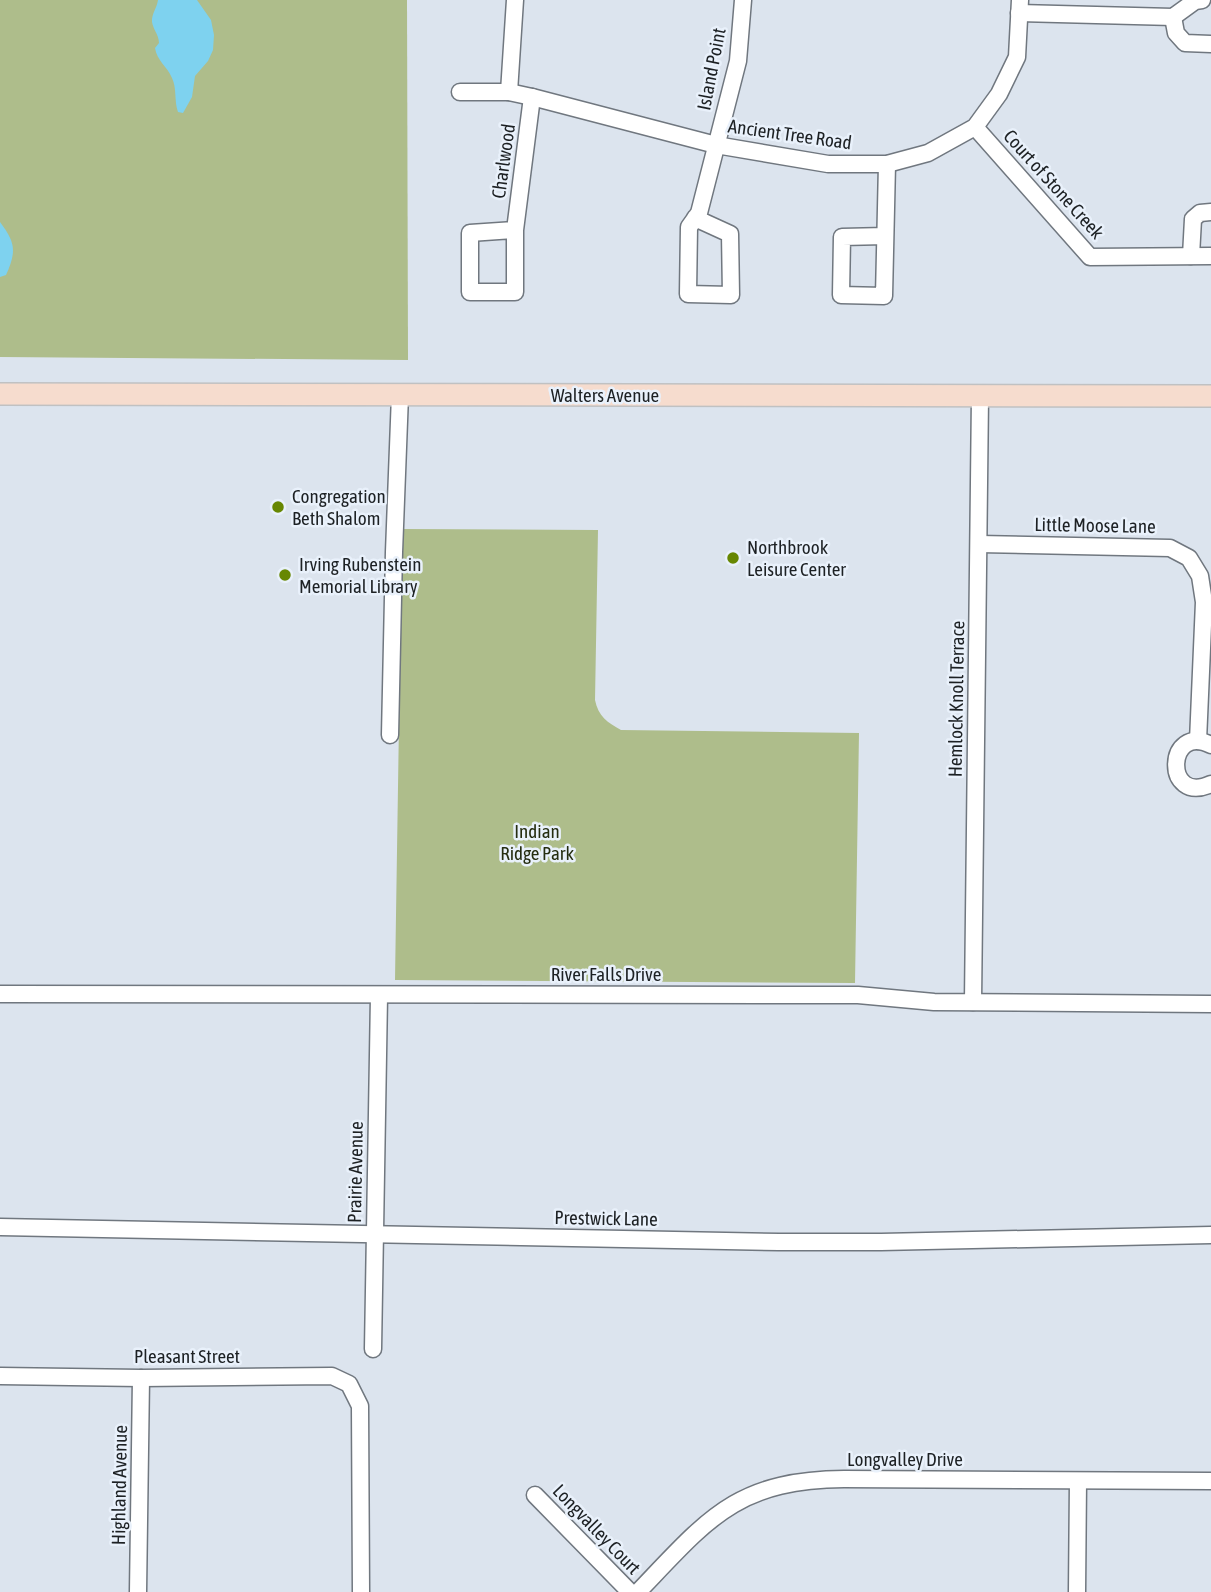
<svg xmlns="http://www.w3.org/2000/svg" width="1211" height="1592" font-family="'Asap Condensed',sans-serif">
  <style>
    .green { fill: #aebd8b }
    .water { fill: #7ed2ef }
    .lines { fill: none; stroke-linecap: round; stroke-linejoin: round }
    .minor-casing { stroke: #70777f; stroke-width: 19 }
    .major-casing { stroke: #c0c1c2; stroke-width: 24 }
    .minor { stroke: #fff; stroke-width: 16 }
    .major { stroke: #f6dcce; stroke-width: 21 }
    .poi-dot { fill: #678702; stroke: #e9f1fb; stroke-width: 2.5 }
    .labels { text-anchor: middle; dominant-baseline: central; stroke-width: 5; stroke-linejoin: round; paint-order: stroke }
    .street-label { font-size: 19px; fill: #1d2124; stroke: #e9f1fb }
    .poi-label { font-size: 19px; fill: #1d2124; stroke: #e9f1fb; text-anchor: start }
    .park-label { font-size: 19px; fill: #252d10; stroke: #e9f1fb }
  </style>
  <rect width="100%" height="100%" fill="#dce4ee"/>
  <g class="green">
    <polygon points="0,0 407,0 408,360 0,357"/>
    <path d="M 402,529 L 598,530 L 595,700 C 598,716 608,723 621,730 L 859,733 L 855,983 L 395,980 Z"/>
  </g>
  <g class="water">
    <path d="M 158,0 L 197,0 L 211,20 L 214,35 L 213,50 L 208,61 L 195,76 L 192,97 L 183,113 L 178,112 C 174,101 177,88 172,78 C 167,66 157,61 155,48 L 159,43 C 159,34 151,27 152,19 C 153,12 157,7 158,0 Z"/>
    <path d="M 0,222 C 15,242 17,251 6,275 L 0,277 Z"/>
  </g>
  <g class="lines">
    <defs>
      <g id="minor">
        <polyline points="1019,13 1173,17 1195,1 1202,0"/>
        <polyline points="1173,17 1176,33 1185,43 1211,44"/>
        <polyline points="460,92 509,92 532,97 716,145 828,164 887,164 928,153 975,127 999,94 1017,57 1020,0"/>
        <polyline points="509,92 515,0"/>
        <polyline points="975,127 1090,257 1211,256"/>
        <polyline points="695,218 730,234 731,295 688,294 689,227 699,213 738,61 743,0"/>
        <polyline points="515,230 470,233 470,292 515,292 515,230 532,97"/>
        <polyline points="885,236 842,237 841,295 884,296 887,164"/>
        <polyline points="1191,256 1193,219 1200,213 1211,212"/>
        <polyline points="979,544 1170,548 1189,558 1200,576 1204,602 1198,741"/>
        <polyline points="390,735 394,552 400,395"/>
        <path d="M 1211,745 C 1166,722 1163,806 1211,784"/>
        <polyline points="0,994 858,995 934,1002 1211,1004"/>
        <polyline points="973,1002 980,396"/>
        <polyline points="0,1227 779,1242 881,1242 1211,1235"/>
        <polyline points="373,1349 379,996"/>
        <polyline points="0,1376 141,1378 332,1376 349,1384 360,1406 361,1592"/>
        <polyline points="535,1495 630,1592"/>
        <polyline points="138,1592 141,1378"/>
        <path d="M 638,1592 C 708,1519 736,1480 844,1479 L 1211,1481"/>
        <polyline points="1077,1592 1078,1481"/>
      </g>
      <polyline id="major" points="0,394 1211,396"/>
    </defs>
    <use href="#minor" class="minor-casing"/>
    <use href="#major" class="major-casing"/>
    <use href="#minor" class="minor"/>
    <use href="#major" class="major"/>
  </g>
  <g class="poi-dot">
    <circle cx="278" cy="507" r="7"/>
    <circle cx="733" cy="558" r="7"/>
    <circle cx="285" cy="575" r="7"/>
  </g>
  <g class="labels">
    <g class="street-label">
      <text transform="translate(711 69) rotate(-79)">Island Point</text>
      <text transform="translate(790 134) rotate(8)">Ancient Tree Road</text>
      <text transform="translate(503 161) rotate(-82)">Charlwood</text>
      <text transform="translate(1054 184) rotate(48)">Court of Stone Creek</text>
      <text x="605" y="395">Walters Avenue</text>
      <text transform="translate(1095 525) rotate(1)">Little Moose Lane</text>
      <text transform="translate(956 699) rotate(-89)">Hemlock Knoll Terrace</text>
      <text x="606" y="974">River Falls Drive</text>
      <text transform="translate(355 1172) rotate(-89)">Prairie Avenue</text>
      <text transform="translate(606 1218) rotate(1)">Prestwick Lane</text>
      <text x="187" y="1356">Pleasant Street</text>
      <text x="905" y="1459">Longvalley Drive</text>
      <text transform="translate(119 1485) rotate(-89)">Highland Avenue</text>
      <text transform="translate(597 1529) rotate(46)">Longvalley Court</text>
    </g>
    <g class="poi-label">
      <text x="292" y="496">Congregation<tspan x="292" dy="22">Beth Shalom</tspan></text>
      <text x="747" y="547">Northbrook<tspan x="747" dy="22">Leisure Center</tspan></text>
      <text x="299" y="564">Irving Rubenstein<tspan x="299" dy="22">Memorial Library</tspan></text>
    </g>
    <g class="park-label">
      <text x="537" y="831">Indian<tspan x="537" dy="22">Ridge Park</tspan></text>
    </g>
  </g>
</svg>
